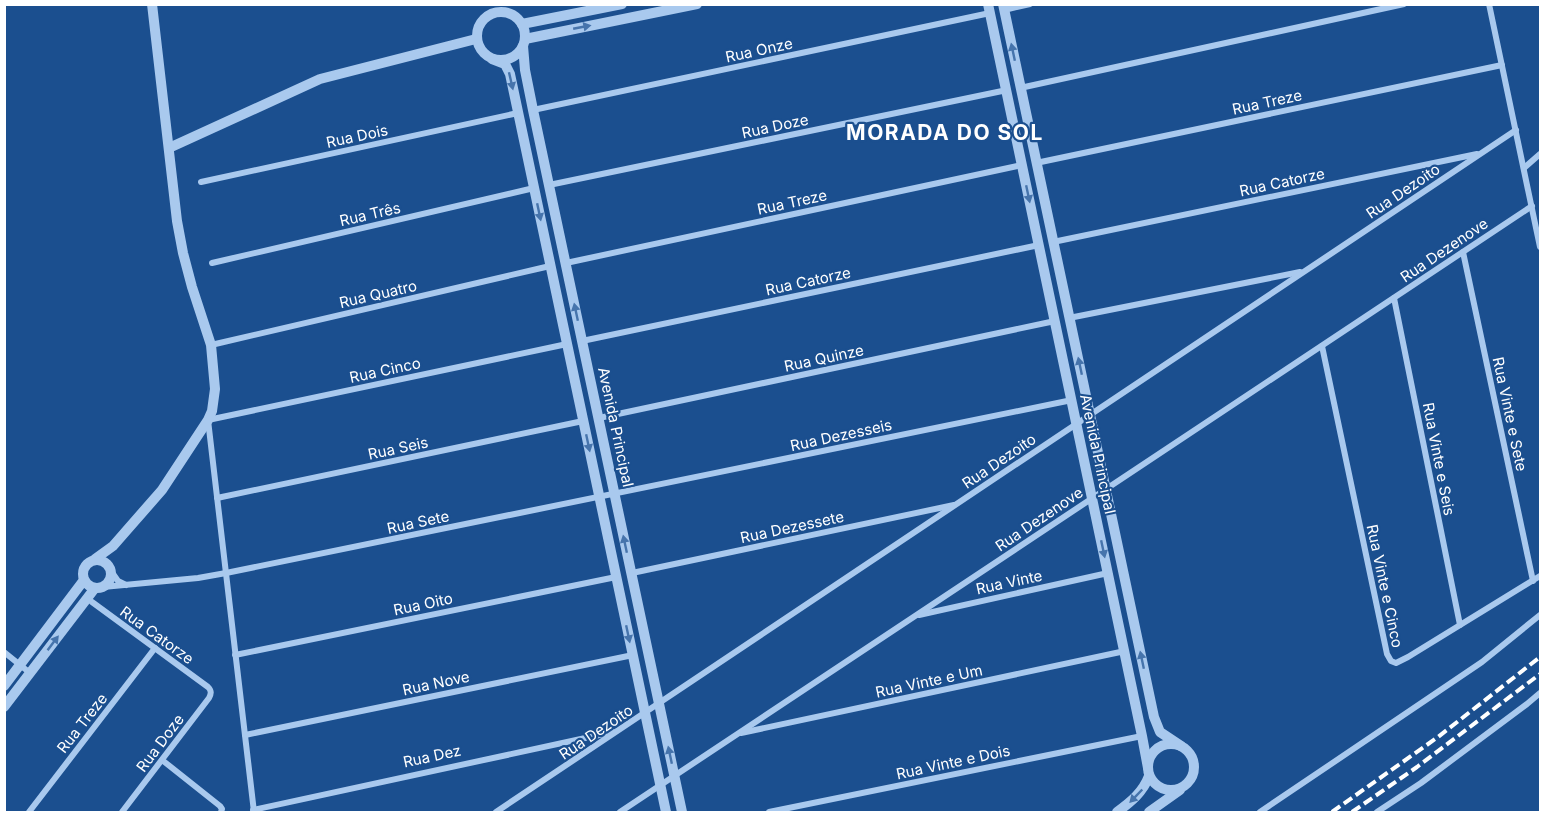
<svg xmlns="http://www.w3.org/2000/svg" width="1545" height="817" font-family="Inter,sans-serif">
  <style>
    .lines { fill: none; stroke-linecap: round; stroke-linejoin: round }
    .minor { stroke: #a9c9ee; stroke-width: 6 }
    .tertiary { stroke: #a9c9ee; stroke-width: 10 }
    .rail { stroke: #fff; stroke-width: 4; stroke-dasharray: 10 4.5; stroke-linecap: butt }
    .oneway { fill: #4674ac }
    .labels { text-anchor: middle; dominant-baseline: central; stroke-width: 4.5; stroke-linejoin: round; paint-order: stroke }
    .street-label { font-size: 15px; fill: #fff; stroke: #1b4f8f }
    .district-label { font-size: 21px; font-weight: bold; letter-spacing: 1.5px; fill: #fff; stroke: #1b4f8f }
  </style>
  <rect width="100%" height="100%" fill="#1b4f8f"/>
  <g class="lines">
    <g class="minor">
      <polyline points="1489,4 1540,247"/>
      <polyline points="1004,10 1030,4"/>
      <polyline points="1020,88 1404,4"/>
      <polyline points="533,110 990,13"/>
      <polyline points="1036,163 1502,65"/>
      <polyline points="1524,168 1540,154"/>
      <polyline points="201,182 518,113"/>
      <polyline points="549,185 1007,90"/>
      <polyline points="1053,242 1477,154"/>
      <polyline points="1463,252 1533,581"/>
      <polyline points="212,263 534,188"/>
      <polyline points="566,263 1022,165"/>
      <polyline points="1394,298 1460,625"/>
      <polyline points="1069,318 1300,272"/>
      <polyline points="582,341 1039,245"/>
      <polyline points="211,345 550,266"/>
      <polyline points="1322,346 1387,654 1391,661 1396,663 1408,657 1540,576"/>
      <polyline points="599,418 1055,321"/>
      <polyline points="217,498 583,421"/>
      <polyline points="111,571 118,581 126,585"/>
      <polyline points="632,573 954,505"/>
      <polyline points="103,587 198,578 226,573 1072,400"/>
      <path d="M 92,602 L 208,687 C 212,691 211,694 209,698 L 122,812"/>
      <polyline points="919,615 1108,573"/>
      <polyline points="4,652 30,673"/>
      <polyline points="235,655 616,577"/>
      <polyline points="741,733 1125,651"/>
      <polyline points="245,735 633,655"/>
      <polyline points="162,760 220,806 222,809 221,812"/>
      <polyline points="253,810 613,732"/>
      <polyline points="29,812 155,648"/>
      <polyline points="254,812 208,420 567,344"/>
      <polyline points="496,812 1516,130"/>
      <polyline points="620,812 1532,206"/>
      <polyline points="769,812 1142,736"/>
      <polyline points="1260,812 1482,662 1540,615"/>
      <polyline points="1377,812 1421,783 1527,704 1540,693"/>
    </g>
    <g class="tertiary">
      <polyline points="988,4 1142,736 1148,768"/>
      <polyline points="1003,4 1154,717 1160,732 1181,746"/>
      <circle cx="501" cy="36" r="24"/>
      <polyline points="522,24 622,4"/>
      <polyline points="525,39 697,4"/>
      <polyline points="523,46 525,70 533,110 682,812"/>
      <polyline points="492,59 505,64 510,74 666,812"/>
      <polyline points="169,148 320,79 476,39"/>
      <polyline points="95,559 113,546 162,490 208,420 212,411 215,389 211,345 192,287 183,253 177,221 152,4"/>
      <circle cx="97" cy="574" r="14"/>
      <polyline points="4,686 84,580"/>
      <polyline points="4,707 95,588"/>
      <circle cx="1171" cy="767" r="23"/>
      <path d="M 1117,812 C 1131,802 1143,792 1149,776"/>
      <polyline points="1149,812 1180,790"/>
    </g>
    <g class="rail">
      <polyline points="1332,812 1438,737 1540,657"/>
      <polyline points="1352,812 1417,767 1540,674"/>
    </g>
  </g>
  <defs><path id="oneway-solid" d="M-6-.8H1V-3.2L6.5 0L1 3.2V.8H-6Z" transform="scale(1.5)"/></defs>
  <g class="oneway">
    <use href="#oneway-solid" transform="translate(582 27) rotate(-11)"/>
    <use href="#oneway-solid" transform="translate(1013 52) rotate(-102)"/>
    <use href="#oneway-solid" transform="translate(511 81) rotate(77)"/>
    <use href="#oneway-solid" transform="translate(1028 194) rotate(78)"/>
    <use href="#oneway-solid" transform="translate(539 212) rotate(78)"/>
    <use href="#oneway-solid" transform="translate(576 312) rotate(-102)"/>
    <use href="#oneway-solid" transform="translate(1080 366) rotate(-102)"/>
    <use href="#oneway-solid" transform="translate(588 443) rotate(78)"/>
    <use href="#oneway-solid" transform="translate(625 544) rotate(-102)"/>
    <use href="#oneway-solid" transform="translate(1103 549) rotate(78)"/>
    <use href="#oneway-solid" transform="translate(628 634) rotate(78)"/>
    <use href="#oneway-solid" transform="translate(53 643) rotate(-53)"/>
    <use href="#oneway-solid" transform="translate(1142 660) rotate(-102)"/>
    <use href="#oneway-solid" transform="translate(670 755) rotate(-102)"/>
    <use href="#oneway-solid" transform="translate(1136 796) rotate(134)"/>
  </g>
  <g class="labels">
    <g class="street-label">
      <text transform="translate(759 50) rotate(-12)">Rua Onze</text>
      <text transform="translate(1267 102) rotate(-12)">Rua Treze</text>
      <text transform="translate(775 126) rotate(-12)">Rua Doze</text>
      <text transform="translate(357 136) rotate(-12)">Rua Dois</text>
      <text transform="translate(1282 182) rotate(-12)">Rua Catorze</text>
      <text transform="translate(1403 191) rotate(-34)">Rua Dezoito</text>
      <text transform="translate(792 202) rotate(-12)">Rua Treze</text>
      <text transform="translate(370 214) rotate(-13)">Rua Três</text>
      <text transform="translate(1444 250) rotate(-34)">Rua Dezenove</text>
      <text transform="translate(808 281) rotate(-12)">Rua Catorze</text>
      <text transform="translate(378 294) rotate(-13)">Rua Quatro</text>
      <text transform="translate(824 358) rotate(-12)">Rua Quinze</text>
      <text transform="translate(385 370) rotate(-12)">Rua Cinco</text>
      <text transform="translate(1510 414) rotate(78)">Rua Vinte e Sete</text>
      <text transform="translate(616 427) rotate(78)">Avenida Principal</text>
      <text transform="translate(841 435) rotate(-12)">Rua Dezesseis</text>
      <text transform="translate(398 448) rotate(-12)">Rua Seis</text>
      <text transform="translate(1098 454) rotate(78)">Avenida Principal</text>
      <text transform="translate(1439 459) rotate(79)">Rua Vinte e Seis</text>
      <text transform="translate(999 461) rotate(-34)">Rua Dezoito</text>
      <text transform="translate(1039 519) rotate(-34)">Rua Dezenove</text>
      <text transform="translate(418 522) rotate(-12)">Rua Sete</text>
      <text transform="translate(792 527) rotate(-12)">Rua Dezessete</text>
      <text transform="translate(1009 582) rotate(-12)">Rua Vinte</text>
      <text transform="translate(1385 586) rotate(78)">Rua Vinte e Cinco</text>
      <text transform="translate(423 604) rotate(-12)">Rua Oito</text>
      <text transform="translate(157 635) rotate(36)">Rua Catorze</text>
      <text transform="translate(929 681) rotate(-12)">Rua Vinte e Um</text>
      <text transform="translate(436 683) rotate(-12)">Rua Nove</text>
      <text transform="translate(82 723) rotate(-52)">Rua Treze</text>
      <text transform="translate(596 732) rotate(-34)">Rua Dezoito</text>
      <text transform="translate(160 743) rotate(-53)">Rua Doze</text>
      <text transform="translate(432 756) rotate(-12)">Rua Dez</text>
      <text transform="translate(953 762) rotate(-12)">Rua Vinte e Dois</text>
    </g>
    <g class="district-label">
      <text x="945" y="132">MORADA DO SOL</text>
    </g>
  </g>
  <rect width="1545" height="817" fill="none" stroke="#ffffff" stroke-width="12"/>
</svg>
